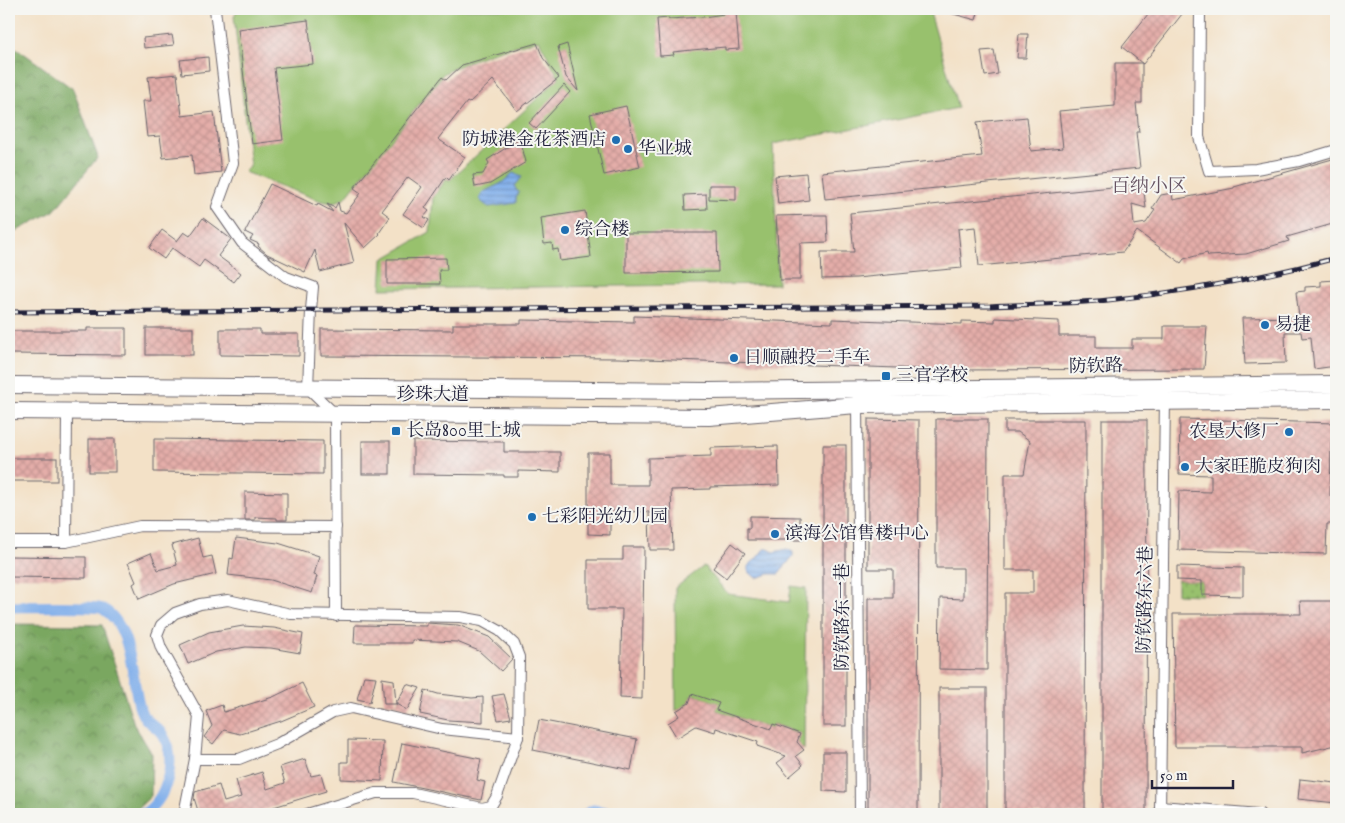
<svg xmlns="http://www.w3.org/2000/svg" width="1345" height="823" font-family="'IM FELL English','Noto Serif SC',serif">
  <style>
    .grass { fill: #98c16d; stroke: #5d7254 }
    .forest { fill: url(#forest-crowns); stroke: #4e644e }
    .park { fill: url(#park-dots); stroke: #5d7254 }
    .water { fill: url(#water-rules); stroke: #516892 }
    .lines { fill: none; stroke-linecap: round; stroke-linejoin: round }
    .canal { stroke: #80aeea; stroke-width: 11 }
    .building { fill: url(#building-cross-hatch) }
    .minor-casing { stroke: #6b656c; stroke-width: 12 }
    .primary-casing { stroke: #6b656c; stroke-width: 18 }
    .minor { stroke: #fff; stroke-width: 10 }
    .primary { stroke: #fff; stroke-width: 16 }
    .rail-casing { stroke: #22223b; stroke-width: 5 }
    .rail { stroke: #f6f6f2; stroke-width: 3; stroke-dasharray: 9; stroke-linecap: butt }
    .poi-dot { fill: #1f6fb2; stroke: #f6f6f2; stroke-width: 2 }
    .labels { text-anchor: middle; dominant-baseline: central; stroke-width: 4; stroke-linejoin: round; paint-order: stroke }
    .poi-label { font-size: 18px; fill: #22223b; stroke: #f6f6f2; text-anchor: start }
    .street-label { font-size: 18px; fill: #22223b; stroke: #f6f6f2 }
    .neighbourhood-label { font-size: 19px; fill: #665362; stroke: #f6f6f2 }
  </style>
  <defs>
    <pattern id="forest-crowns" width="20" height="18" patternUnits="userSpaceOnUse" patternTransform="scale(1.25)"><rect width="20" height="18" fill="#7aa760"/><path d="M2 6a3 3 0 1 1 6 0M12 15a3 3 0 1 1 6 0" fill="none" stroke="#648850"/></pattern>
    <pattern id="park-dots" width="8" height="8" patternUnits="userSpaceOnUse" patternTransform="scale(1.25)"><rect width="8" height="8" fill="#98c16d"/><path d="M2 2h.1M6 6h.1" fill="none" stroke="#7c9c5b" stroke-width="1.8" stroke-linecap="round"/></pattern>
    <pattern id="water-rules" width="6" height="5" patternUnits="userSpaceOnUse" patternTransform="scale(1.25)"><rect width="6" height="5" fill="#80aeea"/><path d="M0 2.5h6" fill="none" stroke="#688dbf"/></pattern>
    <pattern id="building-cross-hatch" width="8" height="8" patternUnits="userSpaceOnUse" patternTransform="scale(1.25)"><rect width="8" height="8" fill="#e4ada9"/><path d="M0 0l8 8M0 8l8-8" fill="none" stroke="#c39592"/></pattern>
  </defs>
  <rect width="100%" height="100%" fill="#f6f6f2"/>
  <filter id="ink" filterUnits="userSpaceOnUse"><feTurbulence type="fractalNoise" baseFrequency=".02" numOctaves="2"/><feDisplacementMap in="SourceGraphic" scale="10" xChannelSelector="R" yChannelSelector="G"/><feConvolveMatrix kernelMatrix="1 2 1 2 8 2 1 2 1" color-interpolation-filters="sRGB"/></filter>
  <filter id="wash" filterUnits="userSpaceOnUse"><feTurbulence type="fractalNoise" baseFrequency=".0096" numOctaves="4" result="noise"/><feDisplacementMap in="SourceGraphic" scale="20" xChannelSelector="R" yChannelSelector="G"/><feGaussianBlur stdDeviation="1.12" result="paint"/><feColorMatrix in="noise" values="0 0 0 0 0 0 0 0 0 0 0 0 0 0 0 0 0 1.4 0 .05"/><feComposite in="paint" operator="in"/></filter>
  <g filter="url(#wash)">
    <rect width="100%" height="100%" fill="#f3e1c7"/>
    <g class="grass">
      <path d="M 238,9 L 929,9 L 958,108 L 773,144 L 778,284 L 381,289 L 383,259 L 430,232 L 433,198 L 446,179 L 450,180 L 559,78 L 539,40 C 504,49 475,56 443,74 L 345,198 L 333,203 L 321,201 L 244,172 L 250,166 L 234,16 Z"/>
      <polygon points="704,566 728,594 789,602 791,586 806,588 804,750 797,742 800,733 773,724 771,729 716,710 718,703 692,694 689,703 676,711 675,588"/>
    </g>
    <g class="forest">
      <polygon points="9,47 18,49 73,89 98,157 54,211 9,235"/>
      <polygon points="9,624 102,625 134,724 152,754 151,796 132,814 9,814"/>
    </g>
    <polygon class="park" points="1177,580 1202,581 1202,595 1177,594"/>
    <g class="water">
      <path d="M 513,173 L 522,177 L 515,186 L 516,190 L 519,192 L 516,198 L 516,203 L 489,207 C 467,195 491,189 500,184 C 505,181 509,176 513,173 Z"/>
      <polygon points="764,549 768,549 774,552 787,549 793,552 793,556 779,574 769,574 756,578 748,571 748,566 756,559"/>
    </g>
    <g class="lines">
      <g class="canal">
        <path d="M 9,607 C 23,607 96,605 103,609 C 133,626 131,679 140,709 C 144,723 159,726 164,737 C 177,761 167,800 143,814"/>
        <polyline points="586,814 593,810 619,814"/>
      </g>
    </g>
    <g id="blocks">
      <g class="building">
        <polygon points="946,9 979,9 976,20 946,12"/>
        <polygon points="1152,9 1186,9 1143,64 1122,47"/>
        <polygon points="723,12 736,12 739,49 725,50 725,47 692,50 673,52 674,55 660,56 657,19 669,18 669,19 703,17 724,14"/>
        <polygon points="308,20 313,64 274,68 283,140 252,144 238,29"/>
        <polygon points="1019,34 1028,34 1026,58 1017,58"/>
        <polygon points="172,35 174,45 144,48 143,38"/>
        <polygon points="537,43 543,58 559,78 517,111 493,80 469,103 467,102 438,139 465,157 449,180 446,177 425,208 429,211 424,217 429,220 424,228 403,214 422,187 408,177 382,211 390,217 379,233 380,234 365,248 344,223 354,263 320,272 315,250 305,272 267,254 258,246 259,244 250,240 253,236 245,232 270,184 317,206 318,204 333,212 327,204 335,208 338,202 340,211 346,213 361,193 354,188 442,77 446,80 462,65"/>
        <polygon points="567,44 578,91 566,77 558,47"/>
        <polygon points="994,50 998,74 985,76 981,51"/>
        <polygon points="208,57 209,71 182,74 180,60"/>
        <polygon points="1115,63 1142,63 1142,103 1136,103 1139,132 1136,132 1140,168 825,199 822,172 982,156 977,122 1027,117 1031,151 1063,148 1059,111 1115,106"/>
        <polygon points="177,74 182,116 214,112 221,172 194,175 192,155 163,158 160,136 147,137 143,101 151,101 148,77"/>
        <polygon points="564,85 570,92 536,129 529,123"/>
        <polygon points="626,106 640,167 604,175 590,114"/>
        <polygon points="520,139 526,162 490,184 475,187 473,175 483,174 489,163 487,160"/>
        <polygon points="1336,158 1336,223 1287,237 1289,241 1246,254 1208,256 1207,253 1184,259 1181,263 1137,231 1123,252 979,266 975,227 958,229 962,268 856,278 822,279 821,252 854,252 850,213 1143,184 1146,208 1132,204 1134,225 1146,223 1155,210 1152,209 1161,195 1172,193 1173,200 1234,188 1234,187"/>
        <polygon points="806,173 809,200 778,204 775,176"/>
        <polygon points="709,185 736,185 736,200 709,199"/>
        <polygon points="706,194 707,209 685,210 684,195"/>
        <polygon points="585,211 591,257 560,261 558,249 553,250 552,243 544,244 541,218"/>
        <polygon points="817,215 827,215 828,242 800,243 800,280 780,280 776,216"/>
        <polygon points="203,218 231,239 218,256 241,273 234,282 204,260 199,267 172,248 164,259 149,248 162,230 177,241 184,232 190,236"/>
        <polygon points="626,233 717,233 718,272 626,273"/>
        <polygon points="446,258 447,270 439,270 440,284 387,284 387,259"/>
        <polygon points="1336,280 1336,366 1314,369 1311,337 1302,338 1301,332 1285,332 1286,363 1245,364 1242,318 1299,317 1296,292 1305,291 1305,287 1321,286 1321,281"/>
        <polygon points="634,316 832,323 832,319 962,324 962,321 995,322 995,318 1059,321 1059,336 1096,336 1096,348 1132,348 1132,339 1164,339 1164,326 1207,326 1204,369 953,370 618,358 321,356 321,329 453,330 453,324 521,324 521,320 634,322"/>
        <polygon points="87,328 126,328 126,355 9,354 9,331 87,331"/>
        <rect x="146" y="328" width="47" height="27"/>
        <polygon points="220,329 260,329 260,334 299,334 299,356 220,355"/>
        <polygon points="868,419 919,420 918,814 868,814 868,598 893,598 893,569 868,569"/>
        <polygon points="936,419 988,419 987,670 939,669 940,598 963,599 963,568 936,568"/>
        <polygon points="1180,419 1336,423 1336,443 1331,442 1330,496 1336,496 1335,524 1327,524 1326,554 1178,550 1179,491 1211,492 1211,475 1179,474"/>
        <polygon points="1005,420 1086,420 1085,814 1005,814 1005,593 1033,593 1033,570 1005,570 1005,474 1024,474 1030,441 1018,432 1005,432"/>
        <polygon points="1102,420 1147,420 1146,814 1102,814"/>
        <rect x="89" y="439" width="26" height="33"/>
        <polygon points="154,439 323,441 323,474 154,472"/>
        <rect x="362" y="441" width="28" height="33"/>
        <polygon points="413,441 504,442 504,452 560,452 560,472 518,471 518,477 504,477 504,475 413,474"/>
        <rect x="823" y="445" width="23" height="281"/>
        <polygon points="778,446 779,485 710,487 710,489 671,490 673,550 650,550 649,512 610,511 610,535 588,534 588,453 610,453 610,485 648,485 648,458 711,456 711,448"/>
        <rect x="9" y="458" width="48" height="23"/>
        <polygon points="245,492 287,493 287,520 277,520 277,518 255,517 255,520 245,520"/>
        <polygon points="750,516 800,517 800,528 803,528 803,540 747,540 747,528 750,528"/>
        <polygon points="198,538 203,558 212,556 216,574 174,584 139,599 133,584 136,582 128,563 151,553 158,570 177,565 172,545"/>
        <polygon points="236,538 278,543 319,556 314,575 317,576 312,593 271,580 228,575 230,558 233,559"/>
        <polygon points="732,543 745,553 726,578 713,568"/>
        <polygon points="623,547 644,547 642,699 620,698 622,609 588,609 588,560 623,560"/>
        <polygon points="9,556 86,557 86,578 9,577"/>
        <polygon points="1177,566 1243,568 1243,596 1202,595 1202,581 1177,580"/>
        <polygon points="1300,601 1336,601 1336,745 1302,753 1302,747 1175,747 1173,614 1301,614"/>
        <polygon points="427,623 458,625 489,637 512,659 501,671 479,651 457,642 412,640 412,643 354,643 355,625 427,626"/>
        <polygon points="243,626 274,628 303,634 300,653 271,648 246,647 216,652 188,664 180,645 209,632"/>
        <polygon points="364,676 376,677 370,702 357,699"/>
        <polygon points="382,678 394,680 396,704 407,684 420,688 407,710 396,704 384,704"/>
        <polygon points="302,683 314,707 281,721 240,734 224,730 213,744 204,737 212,726 206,711 222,705 224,712 273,697"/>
        <rect x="939" y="688" width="48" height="126"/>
        <polygon points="425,690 438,694 472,698 483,697 483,722 448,720 420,714"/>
        <polygon points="504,694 511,718 498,720 492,696"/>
        <polygon points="692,694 719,703 716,710 771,729 773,724 800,734 797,742 804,750 796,756 803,765 789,777 777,763 786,756 757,746 758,742 716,728 715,732 696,726 677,738 668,723 679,716 676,711 689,703"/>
        <polygon points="539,720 637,739 631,770 533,750"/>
        <polygon points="348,740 383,741 382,781 341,779 341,762 348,762"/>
        <polygon points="402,743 481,759 477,780 485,782 481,800 394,782"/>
        <polygon points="823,752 846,752 846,792 823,791"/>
        <polygon points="305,759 311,776 321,774 326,791 251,814 199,814 194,798 195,792 219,785 224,802 241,797 236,780 262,772 267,789 285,783 280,767"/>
        <polygon points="1300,779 1336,783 1336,803 1298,799"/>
      </g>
    </g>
  </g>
  <g filter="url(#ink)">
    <use href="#blocks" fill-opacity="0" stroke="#6b656c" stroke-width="1"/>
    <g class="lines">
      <defs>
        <g id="minor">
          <polyline points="215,9 233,163 217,207 242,243 286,277 313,287 311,310 308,388 335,414 336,616"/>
          <polyline points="1200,9 1199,137 1209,171 1256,169 1299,161 1336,150"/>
          <polyline points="857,400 860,814"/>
          <polyline points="9,542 66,542 140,526 336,527"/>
          <polyline points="66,542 67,412"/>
          <polyline points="195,759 239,759 277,744 333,712 351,708 442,729 518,737"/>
          <polyline points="1160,806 1260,814"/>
          <polyline points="184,814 195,759 199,716 161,648 157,635 161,625 175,613 200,604 228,600 291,614 460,617 482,621 500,631 514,644 519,657 518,737 497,796 491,806 482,808 413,793 376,793 307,814"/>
          <polyline points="1160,814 1165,397"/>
        </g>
        <g id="primary">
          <polyline points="9,385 709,391 1336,384"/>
          <polyline points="9,411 709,417 857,405 1336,400"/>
        </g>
      </defs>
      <use href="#minor" class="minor-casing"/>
      <use href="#primary" class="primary-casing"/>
      <use href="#minor" class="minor"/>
      <use href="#primary" class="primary"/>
      <defs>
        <path id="rail" d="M 9,312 L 990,306 C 1029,304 1069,304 1108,300 C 1185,292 1261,278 1336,258"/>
      </defs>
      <use href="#rail" class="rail-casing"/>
      <use href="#rail" class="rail"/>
    </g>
  </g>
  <g class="poi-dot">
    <circle cx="616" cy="140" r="5"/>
    <circle cx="628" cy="149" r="5"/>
    <circle cx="565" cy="230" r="5"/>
    <circle cx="1265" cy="325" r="5"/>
    <circle cx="734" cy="358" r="5"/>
    <rect x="881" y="371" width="10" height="10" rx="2.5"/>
    <rect x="391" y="426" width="10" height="10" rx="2.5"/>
    <circle cx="1289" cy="432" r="5"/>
    <circle cx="1185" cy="467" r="5"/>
    <circle cx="532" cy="517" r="5"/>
    <circle cx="775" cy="534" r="5"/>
  </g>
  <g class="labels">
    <g class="poi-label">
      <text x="606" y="140" text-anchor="end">防城港金花茶酒店</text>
      <text x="638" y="149">华业城</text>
      <text x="575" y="230">综合楼</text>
      <text x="1275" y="325">易捷</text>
      <text x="744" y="358">日顺融投二手车</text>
      <text x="896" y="376">三官学校</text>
      <text x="406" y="431">长岛800里上城</text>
      <text x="1279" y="432" text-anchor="end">农垦大修厂</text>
      <text x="1195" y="467">大家旺脆皮狗肉</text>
      <text x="542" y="517">七彩阳光幼儿园</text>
      <text x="785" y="534">滨海公馆售楼中心</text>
    </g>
    <g class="street-label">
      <text transform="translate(1096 367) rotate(-1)">防钦路</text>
      <text x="433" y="395">珍珠大道</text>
      <text transform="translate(1146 600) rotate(-89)">防钦路东六巷</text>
      <text transform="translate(843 617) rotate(-90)">防钦路东一巷</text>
    </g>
    <g class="neighbourhood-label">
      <text x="1149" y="187">百纳小区</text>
    </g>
  </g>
  <rect width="1345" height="823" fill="none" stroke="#f6f6f2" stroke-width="30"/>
  <path d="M1152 780v8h81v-8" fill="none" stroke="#22223b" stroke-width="2.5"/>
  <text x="1160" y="780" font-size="15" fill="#22223b" stroke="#f6f6f2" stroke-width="4" paint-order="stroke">50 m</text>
</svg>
